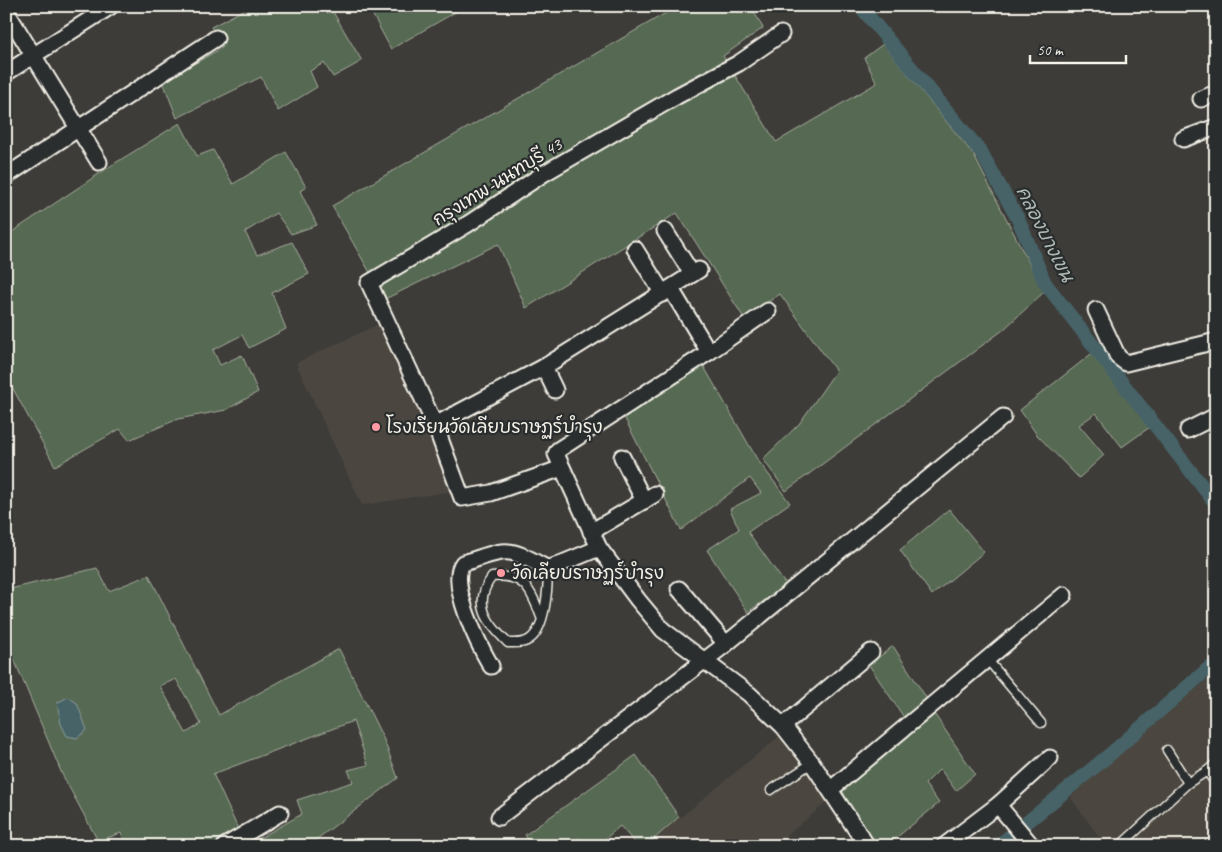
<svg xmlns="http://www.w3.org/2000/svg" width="1222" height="852" font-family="Caveat,'Playpen Sans Thai',sans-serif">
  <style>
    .built { fill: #4c4740 }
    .green { fill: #576952; stroke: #a6ad9d; fill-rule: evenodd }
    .water { fill: #466467; stroke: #8c9c9b }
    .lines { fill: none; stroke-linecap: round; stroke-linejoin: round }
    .canal { stroke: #466467; stroke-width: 14 }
    .service-casing { stroke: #f4f1e8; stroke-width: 11 }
    .minor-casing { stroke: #f4f1e8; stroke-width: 19 }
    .service { stroke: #2a2d2e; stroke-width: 8 }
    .minor { stroke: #2a2d2e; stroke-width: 15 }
    .poi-dot { fill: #ff9aa2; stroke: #2a2d2e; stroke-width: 2 }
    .labels { text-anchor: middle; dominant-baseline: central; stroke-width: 4.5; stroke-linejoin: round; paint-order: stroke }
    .street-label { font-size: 18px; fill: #f4f1e8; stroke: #2a2d2e }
    .poi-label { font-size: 18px; fill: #f4f1e8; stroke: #2a2d2e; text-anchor: start }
    .water-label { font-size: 19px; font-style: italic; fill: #aeb9b4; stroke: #2a2d2e }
  </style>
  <rect width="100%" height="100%" fill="#3e3c39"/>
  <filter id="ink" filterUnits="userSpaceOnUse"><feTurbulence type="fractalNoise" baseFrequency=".02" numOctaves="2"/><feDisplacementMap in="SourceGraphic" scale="10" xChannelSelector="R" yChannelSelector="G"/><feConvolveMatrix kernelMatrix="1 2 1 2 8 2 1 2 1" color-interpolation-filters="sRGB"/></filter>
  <g filter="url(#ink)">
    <g class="built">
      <polygon points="381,323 453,491 362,505 296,363"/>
      <polygon points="1216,672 1216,846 1106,846 1070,797"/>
      <polygon points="782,734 827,802 774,846 646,846"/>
    </g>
    <g class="green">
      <polygon points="251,6 343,6 333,12 362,61 333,77 324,63 310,71 317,87 278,111 261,77 177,118 163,82 223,47 211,27"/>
      <polygon points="368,6 466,6 391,49"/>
      <polygon points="678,6 757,6 753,10 763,28 723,56 776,142 877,83 864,58 883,44 973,154 1044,292 1003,330 786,491 763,459 799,424 836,371 780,294 744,318 677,213 526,308 498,244 385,299 332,206"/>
      <polygon points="180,123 197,156 213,150 233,184 286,152 306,187 300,191 317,225 291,234 276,213 245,232 257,255 292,242 309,274 272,293 286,329 249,348 242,335 213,350 220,365 242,355 258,392 226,410 178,419 129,440 120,429 55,466 6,376 6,236 112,165"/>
      <polygon points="1095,351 1150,427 1122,447 1096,413 1079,425 1104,455 1079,478 1037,435 1020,410"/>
      <polygon points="703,365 757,459 790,503 748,532 786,585 748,612 707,550 739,529 730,509 761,493 750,478 681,530 623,415"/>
      <polygon points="949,509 984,552 932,595 900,550"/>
      <path d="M 97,568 L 109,591 L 149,575 L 219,715 L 339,649 L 384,740 L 398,778 L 313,842 L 315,846 L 246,846 L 302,814 L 297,800 L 353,782 L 348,770 L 368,765 L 353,721 L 213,774 L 239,831 L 213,846 L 127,846 L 121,833 L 98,841 L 62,774 L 6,640 L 6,590 ZM 176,679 L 201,724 L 186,733 L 160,686 Z"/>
      <polygon points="893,646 927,699 905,719 869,665"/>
      <polygon points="933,712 975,774 956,791 940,769 925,784 939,803 886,846 875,846 859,824 842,790 884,757 883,751"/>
      <polygon points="636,755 679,817 646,846 638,846 620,826 597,846 585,846 579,838 571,846 532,846 525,835"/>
    </g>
    <polygon class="water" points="68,697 77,703 87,730 77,738 67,736 61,724 57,703"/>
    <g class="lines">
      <g class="canal">
        <polyline points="860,6 981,152 1019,221 1045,283 1216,504"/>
        <polyline points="998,846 1108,756 1209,668"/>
      </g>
      <defs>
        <g id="service">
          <path d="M 541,617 C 531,590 524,573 492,577 C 472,603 487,623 508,643 C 515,643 524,644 530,639 C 546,628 548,586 548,569"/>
          <polyline points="987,659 1041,723"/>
          <polyline points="1167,750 1188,783"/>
          <polyline points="1216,763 1207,771 1216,784"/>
          <polyline points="771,790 812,763"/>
          <polyline points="1123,843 1188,783 1207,771"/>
        </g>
        <g id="minor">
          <polyline points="6,11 99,162"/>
          <polyline points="6,73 111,6"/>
          <polyline points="1201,99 1216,93"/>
          <polyline points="1183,139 1216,127"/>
          <polyline points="6,176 216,38"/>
          <polyline points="665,231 692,274"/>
          <polyline points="635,249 663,294"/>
          <polyline points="671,289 709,352"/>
          <polyline points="1096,310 1118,357 1126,363 1216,341"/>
          <polyline points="768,311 709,352 558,450 556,454 599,548 638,600 663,630 749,694 783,726 812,763 867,846"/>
          <polyline points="544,367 555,390"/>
          <polyline points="435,425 544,367 699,270"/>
          <polyline points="1188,430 1216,416"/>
          <polyline points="622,457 644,501"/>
          <polyline points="562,468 491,493 462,498 435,425 369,283 468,224 543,174 677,96 739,63 781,34"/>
          <polyline points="591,532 655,494"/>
          <polyline points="679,589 726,644"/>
          <path d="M 491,666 C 480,647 447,583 463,563 C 509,549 505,545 548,569 L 599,548"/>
          <polyline points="783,726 871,652"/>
          <polyline points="830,790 1064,595"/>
          <polyline points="998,805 1032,846"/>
          <polyline points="499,817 726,644 1003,417"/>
          <polyline points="225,846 280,813"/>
          <polyline points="944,846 998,805 1050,758"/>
        </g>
      </defs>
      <use href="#service" class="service-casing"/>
      <use href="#minor" class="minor-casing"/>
      <use href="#service" class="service"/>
      <use href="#minor" class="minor"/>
    </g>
  </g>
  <g class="poi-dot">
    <circle cx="376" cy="427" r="5"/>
    <circle cx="501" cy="573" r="5"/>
  </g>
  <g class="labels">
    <g class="street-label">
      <text transform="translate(497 182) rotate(-32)">กรุงเทพ-นนทบุรี 43</text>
    </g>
    <g class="poi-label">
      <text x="386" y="427">โรงเรียนวัดเลียบราษฏร์บำรุง</text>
      <text x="511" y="573">วัดเลียบราษฏร์บำรุง</text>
    </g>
    <g class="water-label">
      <text transform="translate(1045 234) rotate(63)">คลองบางเขน</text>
    </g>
  </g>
  <rect width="1222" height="852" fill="none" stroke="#2a2d2e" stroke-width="25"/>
  <rect x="12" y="12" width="1197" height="827" fill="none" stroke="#f4f1e8" stroke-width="2" filter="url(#ink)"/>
  <path d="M1030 55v8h96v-8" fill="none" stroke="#f4f1e8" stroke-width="2.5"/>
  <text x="1037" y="55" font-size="15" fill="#f4f1e8" stroke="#2a2d2e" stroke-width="4" paint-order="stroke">50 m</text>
</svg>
